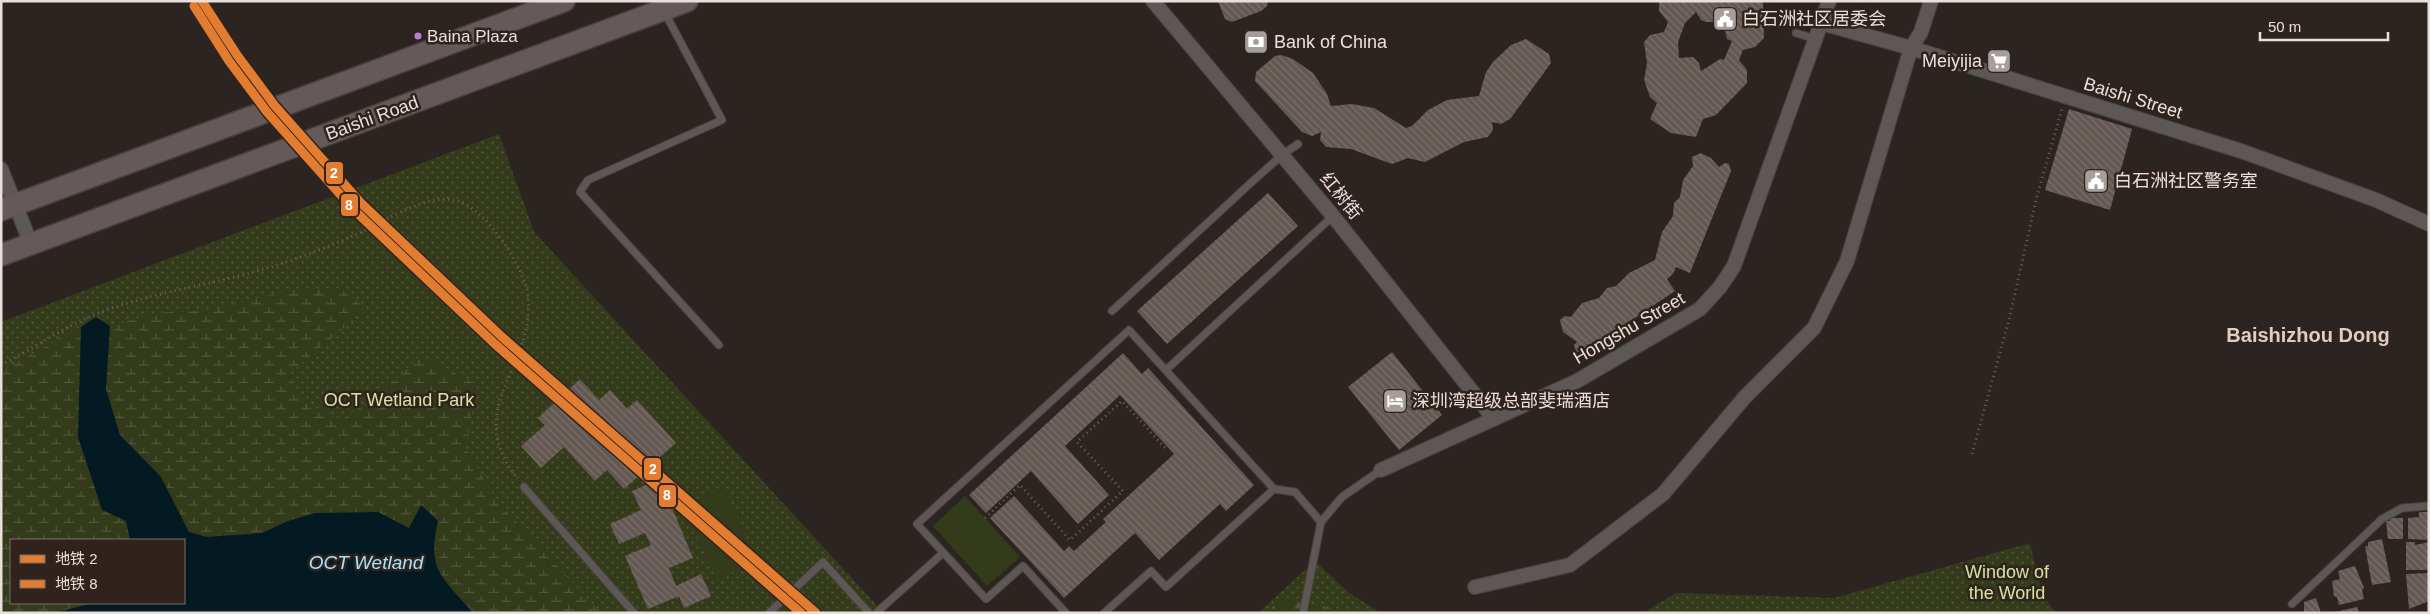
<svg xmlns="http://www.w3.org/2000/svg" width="2430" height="614" font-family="Arial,'Noto Sans SC',sans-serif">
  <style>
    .green { fill: url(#green-dots); fill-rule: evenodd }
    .forest { fill: url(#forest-firs) }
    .wetland { fill: url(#wetland-marsh) }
    .pitch { fill: #343b1a }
    .water { fill: #041a22 }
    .building { fill: url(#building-back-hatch); fill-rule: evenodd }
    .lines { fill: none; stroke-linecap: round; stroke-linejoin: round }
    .lane-casing { stroke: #47403d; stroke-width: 9 }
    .street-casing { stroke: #47403d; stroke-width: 16 }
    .primary-casing { stroke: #47403d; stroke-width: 24 }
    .path { stroke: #686260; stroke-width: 3; stroke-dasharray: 1 4; stroke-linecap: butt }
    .lane { stroke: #5d5755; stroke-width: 7 }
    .street { stroke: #5d5755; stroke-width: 14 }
    .primary { stroke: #655959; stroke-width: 21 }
    .metro-1-casing { stroke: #30231d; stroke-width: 12 }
    .metro-2-casing { stroke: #30231d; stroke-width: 12 }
    .metro-1 { stroke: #e27c30; stroke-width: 9 }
    .metro-2 { stroke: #e27c30; stroke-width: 9 }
    .bus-dot { fill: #bd7bd9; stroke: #30231d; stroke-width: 2 }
    .labels { text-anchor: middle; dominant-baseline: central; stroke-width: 5; stroke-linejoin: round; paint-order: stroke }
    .bus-label { font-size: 17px; fill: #e9e0dc; stroke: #30231d; text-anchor: start }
    .poi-label { font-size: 18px; fill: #e9e0dc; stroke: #30231d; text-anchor: start }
    .street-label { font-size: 18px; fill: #e9e0dc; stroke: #30231d }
    .park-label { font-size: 18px; fill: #d1e5a1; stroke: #30231d }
    .water-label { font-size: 19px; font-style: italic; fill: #a2e3fc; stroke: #30231d }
    .quarter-label { font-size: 20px; font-weight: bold; fill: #decdc5; stroke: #30231d }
    .line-badge { stroke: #30231d; stroke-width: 2 }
    .badge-label { font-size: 14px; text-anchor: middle; font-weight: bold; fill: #fff }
  </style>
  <defs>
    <pattern id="green-dots" width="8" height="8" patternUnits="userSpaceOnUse" patternTransform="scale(1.25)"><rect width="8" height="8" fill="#343b1a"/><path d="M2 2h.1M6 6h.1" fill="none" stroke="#51573b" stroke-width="1.8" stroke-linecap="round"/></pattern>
    <pattern id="forest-firs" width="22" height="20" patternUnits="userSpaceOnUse" patternTransform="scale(1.25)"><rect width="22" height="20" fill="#343b1a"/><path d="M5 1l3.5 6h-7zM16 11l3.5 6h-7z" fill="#51573b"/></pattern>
    <pattern id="wetland-marsh" width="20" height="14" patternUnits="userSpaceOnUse" patternTransform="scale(1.25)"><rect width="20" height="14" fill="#343b1a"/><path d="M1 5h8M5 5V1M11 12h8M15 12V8" fill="none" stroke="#51573b"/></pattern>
    <pattern id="building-back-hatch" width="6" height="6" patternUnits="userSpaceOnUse" patternTransform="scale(1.25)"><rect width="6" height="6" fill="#645853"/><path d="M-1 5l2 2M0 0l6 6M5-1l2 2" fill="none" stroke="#7a706b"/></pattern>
  </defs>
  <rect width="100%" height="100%" fill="#2c2421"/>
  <g class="green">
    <path d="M 499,134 L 534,232 L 884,613 L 1,613 L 1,322 ZM 11,540 L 184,540 L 184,603 L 11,603 Z"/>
    <path d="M 2030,543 C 2035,562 2041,603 2058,613 L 1643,613 L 1676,593 L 1834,598 Z"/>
    <polygon points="1315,561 1348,592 1381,613 1258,613"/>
  </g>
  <polygon class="forest" points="1283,597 1349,613 1266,613"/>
  <g class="wetland">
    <path d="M 339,288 L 367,309 L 291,372 L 299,400 L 342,420 L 390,385 L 421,355 L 477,385 L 466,448 L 497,502 L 601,613 L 473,613 C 443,577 426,571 438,521 L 421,505 L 409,528 L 378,512 L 315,513 L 262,533 L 207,537 L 189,532 L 161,477 L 120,435 L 106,389 L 110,326 L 155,313 L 209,310 L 293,289 Z"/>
    <polygon points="81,327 78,437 126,521 130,540 11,540 11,603 93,603 54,613 1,613 1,371"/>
  </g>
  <g class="pitch">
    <polygon points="724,487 757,562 716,579 683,505"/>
    <polygon points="965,496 1020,557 987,586 933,526"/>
  </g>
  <path class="water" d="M 96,317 L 110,326 L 106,389 L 120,435 L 161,477 L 189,532 L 207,537 L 262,533 L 288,521 L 315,513 L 378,512 L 409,528 L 421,505 L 438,521 C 426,571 443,577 473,613 L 54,613 L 93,603 L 184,603 L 184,540 L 130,540 L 126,521 L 102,510 L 78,437 L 81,327 Z"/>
  <g class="building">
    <polygon points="1218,1 1268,1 1268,2 1267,6 1261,11 1232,22 1225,19"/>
    <path d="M 1659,1 L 1763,1 L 1764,38 L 1755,47 L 1743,50 L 1739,60 L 1747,70 L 1747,83 L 1716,115 L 1703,119 L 1696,137 L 1671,133 L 1650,119 L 1657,103 L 1650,97 L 1644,80 L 1647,63 L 1644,42 L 1650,35 L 1664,32 L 1668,22 L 1659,11 ZM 1696,12 L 1701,20 L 1706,22 L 1715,22 L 1722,17 L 1727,39 L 1732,41 L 1724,60 L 1720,59 L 1701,71 L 1699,63 L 1693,57 L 1679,58 L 1678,42 L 1685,23 Z"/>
    <polygon points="1526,39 1549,54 1551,63 1510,119 1501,124 1492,122 1493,130 1488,137 1464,142 1425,162 1408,158 1392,164 1351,149 1326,147 1320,140 1321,132 1312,136 1302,132 1255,81 1256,72 1275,56 1281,55 1293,59 1313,73 1327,94 1331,106 1352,104 1374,108 1406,128 1412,126 1428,110 1447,100 1479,96 1486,72 1493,62 1511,45"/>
    <polygon points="2069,109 2132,129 2110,210 2045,190"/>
    <polygon points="1701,153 1711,158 1719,167 1725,163 1729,164 1731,171 1690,273 1676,267 1673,274 1667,279 1675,291 1584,352 1576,352 1574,345 1577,342 1563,332 1560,320 1565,316 1571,317 1582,303 1599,298 1607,288 1616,286 1629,273 1655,260 1662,232 1673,216 1674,203 1680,197 1683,180 1693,166 1692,157"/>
    <polygon points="1268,193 1298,226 1167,344 1137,311"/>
    <polygon points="1392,352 1442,415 1399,450 1348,387"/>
    <polygon points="1123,353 1142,374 1148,368 1254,485 1226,511 1220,504 1159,560 1135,533 1064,598 990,518 1014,496 1064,551 1069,546 1074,551 1106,522 1103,519 1174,454 1120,395 1065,446 1109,495 1078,524 1031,471 986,513 969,495"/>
    <polygon points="580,379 599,400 610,390 627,409 637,400 676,443 624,489 607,470 595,481 564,447 541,468 521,446 545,425 538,418"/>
    <polygon points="660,479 693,558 669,568 676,586 701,574 711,596 684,608 679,596 648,609 625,556 651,545 645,533 619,544 610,524 641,510 632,491"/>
    <polygon points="2419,512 2429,512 2429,540 2408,539 2408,518 2419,517"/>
    <polygon points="2390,518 2403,518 2403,539 2388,539 2386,521 2390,521"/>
    <polygon points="2382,539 2391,582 2372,585 2365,546 2368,546 2368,542"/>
    <polygon points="2406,542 2415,542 2415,545 2429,542 2429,570 2406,570"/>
    <polygon points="2355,566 2364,588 2362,590 2364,599 2339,605 2337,597 2334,596 2332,581 2340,579 2338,571"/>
    <polygon points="2429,573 2429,601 2409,609 2406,574"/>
    <polygon points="2316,598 2321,613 2304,613 2304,602"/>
    <polygon points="2357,607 2359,613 2335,613 2335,612"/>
  </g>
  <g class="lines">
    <defs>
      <g id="lane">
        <polyline points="664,11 722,120 588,180 580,192 719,345"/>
        <polyline points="1796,33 1815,39"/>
        <polyline points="1112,311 1254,180 1282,155 1298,144"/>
        <polyline points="1166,370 1333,216"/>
        <polyline points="524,487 634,613"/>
        <polyline points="1274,489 1295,492 1321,522"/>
        <polyline points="2292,604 2382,519 2402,508 2429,506"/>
        <polyline points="769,613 823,562 869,613"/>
        <polyline points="876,613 943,553"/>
        <polyline points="1066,613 1023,566 986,599 917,524 1129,330 1274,489 1166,587 1151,571 1104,613"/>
        <polyline points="1303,613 1321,522 1342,497 1381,470"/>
      </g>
      <g id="street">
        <polyline points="1153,1 1333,216 1494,419"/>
        <polyline points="1821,23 1911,48 2241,151 2376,200 2429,224"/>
        <polyline points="1,169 31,244"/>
        <polyline points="1381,470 1577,381 1700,309 1720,287 1734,266 1829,1"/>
        <polyline points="1475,587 1570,565 1663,494 1745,397 1814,328 1847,261 1911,48 1921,32 1931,1"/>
      </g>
      <g id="primary">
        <polyline points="1,210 564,1"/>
        <polyline points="1,255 687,1"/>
      </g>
    </defs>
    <use href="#lane" class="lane-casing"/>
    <use href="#street" class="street-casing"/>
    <use href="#primary" class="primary-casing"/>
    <g class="path">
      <path d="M 1,365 C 33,349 62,328 94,315 C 139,296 187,289 235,277 C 275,267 314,253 353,236 C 381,224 423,194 454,200 C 484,205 525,267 528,296 C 536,368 461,406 517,478"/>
      <polyline points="1972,454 2009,320 2037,196 2062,109"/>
      <polyline points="985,518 1020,485 1070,540 1123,491 1077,442 1122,401 1167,450"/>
    </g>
    <use href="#lane" class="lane"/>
    <use href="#street" class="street"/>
    <use href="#primary" class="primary"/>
    <defs>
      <polyline id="metro-1" points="202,1 237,55 275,106 361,203 502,337 816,613"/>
      <polyline id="metro-2" points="194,6 229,61 267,112 354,210 495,344 801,613"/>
    </defs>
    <use href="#metro-1" class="metro-1-casing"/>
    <use href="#metro-2" class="metro-2-casing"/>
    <use href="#metro-1" class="metro-1"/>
    <use href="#metro-2" class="metro-2"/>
  </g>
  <defs>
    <symbol id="civic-square" viewBox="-11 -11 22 22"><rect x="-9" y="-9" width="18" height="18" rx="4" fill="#a79e9b" stroke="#30231d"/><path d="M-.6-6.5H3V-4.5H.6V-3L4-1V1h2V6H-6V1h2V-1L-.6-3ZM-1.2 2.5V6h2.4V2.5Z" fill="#fff"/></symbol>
    <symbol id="bank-square" viewBox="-11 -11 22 22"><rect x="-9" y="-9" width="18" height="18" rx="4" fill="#a79e9b" stroke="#30231d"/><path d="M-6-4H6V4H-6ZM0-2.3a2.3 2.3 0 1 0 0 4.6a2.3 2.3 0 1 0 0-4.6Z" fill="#fff"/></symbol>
    <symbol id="supermarket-square" viewBox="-11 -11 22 22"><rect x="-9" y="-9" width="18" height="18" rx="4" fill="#a79e9b" stroke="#30231d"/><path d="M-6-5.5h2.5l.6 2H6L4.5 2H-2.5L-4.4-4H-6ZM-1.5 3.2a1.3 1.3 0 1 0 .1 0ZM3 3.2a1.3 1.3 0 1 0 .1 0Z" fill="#fff"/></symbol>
    <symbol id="hotel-square" viewBox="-11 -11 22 22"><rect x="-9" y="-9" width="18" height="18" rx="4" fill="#a79e9b" stroke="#30231d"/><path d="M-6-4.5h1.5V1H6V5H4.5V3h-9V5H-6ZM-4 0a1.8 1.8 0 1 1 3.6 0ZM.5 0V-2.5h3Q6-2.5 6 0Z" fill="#fff"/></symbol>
  </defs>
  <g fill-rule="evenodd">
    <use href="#civic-square" x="1711" y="5" width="28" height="28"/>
    <use href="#bank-square" x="1242" y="28" width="28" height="28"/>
    <use href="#supermarket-square" x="1985" y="47" width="28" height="28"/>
    <use href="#civic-square" x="2082" y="167" width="28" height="28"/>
    <use href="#hotel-square" x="1381" y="387" width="28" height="28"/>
  </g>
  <circle class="bus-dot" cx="418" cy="36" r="4.5"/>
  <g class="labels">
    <g class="bus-label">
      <text x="427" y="36">Baina Plaza</text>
    </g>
    <g class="poi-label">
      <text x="1742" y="19">白石洲社区居委会</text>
      <text x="1274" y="42">Bank of China</text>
      <text x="1982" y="61" text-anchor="end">Meiyijia</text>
      <text x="2114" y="181">白石洲社区警务室</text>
      <text x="1412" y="401">深圳湾超级总部斐瑞酒店</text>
    </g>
    <g class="street-label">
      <text transform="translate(2133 98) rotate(17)">Baishi Street</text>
      <text transform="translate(372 118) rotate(-20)">Baishi Road</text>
      <text transform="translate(1341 196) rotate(51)">红树街</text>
      <text transform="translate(1629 328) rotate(-30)">Hongshu Street</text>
    </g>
    <g class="park-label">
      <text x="399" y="400">OCT Wetland Park</text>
      <text x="2007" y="572">Window of<tspan x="2007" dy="21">the World</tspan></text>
    </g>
    <g class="water-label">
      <text x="366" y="562">OCT Wetland</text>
    </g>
    <g class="quarter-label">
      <text x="2308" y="335">Baishizhou Dong</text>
    </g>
  </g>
  <g class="line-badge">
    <rect x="325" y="161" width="19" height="24" rx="5" fill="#e27c30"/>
    <rect x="340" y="193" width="19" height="24" rx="5" fill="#e27c30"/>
    <rect x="643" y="457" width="19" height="24" rx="5" fill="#e27c30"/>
    <rect x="658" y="484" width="19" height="24" rx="5" fill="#e27c30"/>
  </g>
  <g class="badge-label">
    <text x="334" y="178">2</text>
    <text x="349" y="210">8</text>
    <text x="653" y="474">2</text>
    <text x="667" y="500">8</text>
  </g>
  <rect width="2430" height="614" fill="none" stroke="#e9e0dc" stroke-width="5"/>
  <rect x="10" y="539" width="175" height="65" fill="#30231d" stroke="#7a6f69"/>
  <rect x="20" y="555" width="25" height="8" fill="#e27c30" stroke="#7a6f69"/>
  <text x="55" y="564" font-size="15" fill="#e9e0dc">地铁 2</text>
  <rect x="20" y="580" width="25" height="8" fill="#e27c30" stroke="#7a6f69"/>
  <text x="55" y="589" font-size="15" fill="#e9e0dc">地铁 8</text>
  <path d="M2260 32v8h128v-8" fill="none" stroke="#e9e0dc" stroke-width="2.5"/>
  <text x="2268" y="32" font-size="15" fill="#e9e0dc" stroke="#30231d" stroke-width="4" paint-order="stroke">50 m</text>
</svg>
